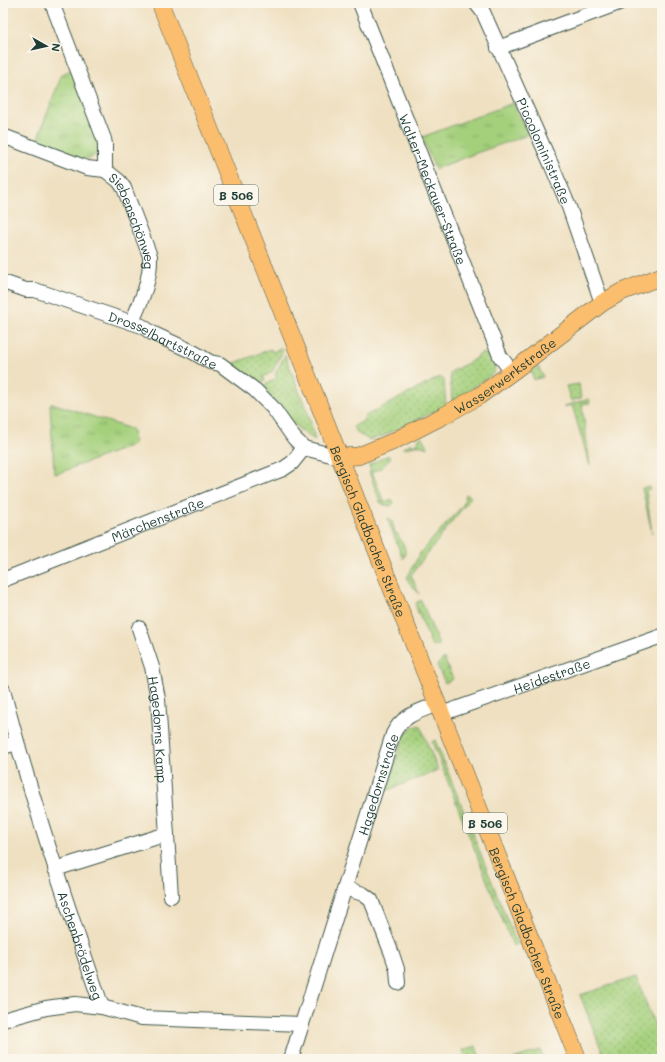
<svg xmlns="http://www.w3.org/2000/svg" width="665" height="1062" font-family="Mali,sans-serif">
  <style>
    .grass { fill: url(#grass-dots); stroke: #628658 }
    .park { fill: url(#park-tufts); stroke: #628658 }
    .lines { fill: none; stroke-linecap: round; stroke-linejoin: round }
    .minor-casing { stroke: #3e5549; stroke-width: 16 }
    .major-casing { stroke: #3e5549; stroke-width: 18 }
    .minor { stroke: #fff; stroke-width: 14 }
    .major { stroke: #fbbd6e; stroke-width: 17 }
    .labels { text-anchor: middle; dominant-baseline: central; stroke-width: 3.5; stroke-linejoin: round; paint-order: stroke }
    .shield { fill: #fbf7ec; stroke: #61756b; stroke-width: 1 }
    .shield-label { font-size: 12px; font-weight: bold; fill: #1f3d34 }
    .street-label { font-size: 13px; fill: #1f3d34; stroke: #fbf7ec }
  </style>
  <defs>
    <pattern id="grass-dots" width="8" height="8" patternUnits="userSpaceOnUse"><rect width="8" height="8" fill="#a4d07c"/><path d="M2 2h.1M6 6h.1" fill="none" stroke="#85aa66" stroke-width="1.8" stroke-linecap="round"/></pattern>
    <pattern id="park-tufts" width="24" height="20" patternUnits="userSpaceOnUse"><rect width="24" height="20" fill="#a4d07c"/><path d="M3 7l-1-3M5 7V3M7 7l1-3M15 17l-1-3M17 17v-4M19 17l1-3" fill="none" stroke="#85aa66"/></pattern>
  </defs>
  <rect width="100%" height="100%" fill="#fbf7ec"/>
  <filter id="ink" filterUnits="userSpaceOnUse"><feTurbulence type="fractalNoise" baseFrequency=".025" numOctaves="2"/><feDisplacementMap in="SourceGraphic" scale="8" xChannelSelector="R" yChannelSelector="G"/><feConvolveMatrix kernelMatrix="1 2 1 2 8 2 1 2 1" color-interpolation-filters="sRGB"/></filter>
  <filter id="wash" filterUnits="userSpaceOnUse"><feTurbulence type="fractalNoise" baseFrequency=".012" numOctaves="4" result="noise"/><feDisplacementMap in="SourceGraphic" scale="16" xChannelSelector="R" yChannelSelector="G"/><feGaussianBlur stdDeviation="0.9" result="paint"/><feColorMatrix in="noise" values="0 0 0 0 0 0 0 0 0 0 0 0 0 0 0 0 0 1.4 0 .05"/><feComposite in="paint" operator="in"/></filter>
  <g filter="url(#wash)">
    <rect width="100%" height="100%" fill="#efe0c1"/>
    <g class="grass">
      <polygon points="282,348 283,351 272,372 263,377 265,380 257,384 232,364 271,349 272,352"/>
      <polygon points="482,353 490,355 495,367 494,373 452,402 450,375 452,371 470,362"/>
      <path d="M 285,355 L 309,416 L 315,440 C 293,429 279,404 261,387 L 277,378 L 275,374 Z"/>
      <polygon points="538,366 543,377 534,380 531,371"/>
      <polygon points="440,377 444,380 446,406 383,436 370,440 358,434 353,427 363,421 365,416"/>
      <polygon points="579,384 581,398 571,401 566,386"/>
      <polygon points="589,399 590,403 582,404 590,466 572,405 564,407 564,406"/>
      <polygon points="422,437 428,448 418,445 403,449 403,448 411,443 412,446 419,442 418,439"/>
      <polygon points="388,455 390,457 390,459 381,468 372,472 384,502 392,499 394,503 391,506 384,505 380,502 369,472 371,471 369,465"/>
      <polygon points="650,487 650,489 646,490 652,533 642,488"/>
      <path d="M 466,494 L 471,497 L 411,575 L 419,594 C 415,588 409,584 407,578 L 420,553 L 463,505 Z"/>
      <path d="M 387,518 L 392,521 L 395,533 L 397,533 C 401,543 409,548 403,559 Z"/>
      <polygon points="421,600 439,645 432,646 416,607 416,603"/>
      <polygon points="444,658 453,679 445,683 437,665"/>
      <polygon points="420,725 438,770 386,791 403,737 411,728"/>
      <polygon points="435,740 517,944 513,946 432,742"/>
      <polygon points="636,977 662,1044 662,1059 605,1059 580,995"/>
      <polygon points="476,1046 480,1059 466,1059 463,1050"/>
      <polygon points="540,1050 544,1059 513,1059"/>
    </g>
    <g class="park">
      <path d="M 71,70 L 100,142 C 99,154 94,160 81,159 L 36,143 L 62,74 Z"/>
      <polygon points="513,103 528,135 479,152 435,169 422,137"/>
      <polygon points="52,403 131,429 133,431 134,443 133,445 56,474 54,471 50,404"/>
    </g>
  </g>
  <g filter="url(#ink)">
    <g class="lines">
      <defs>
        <g id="minor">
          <path id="s1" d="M 52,3 L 104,139 L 105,144 L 105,170 L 119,181 L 124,188 L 150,256 C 151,280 141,301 132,322"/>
          <path id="s2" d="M 360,3 L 500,356 L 512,372"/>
          <path id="s3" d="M 476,3 L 483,12 L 551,164 L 569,207 L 602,303"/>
          <polyline points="498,48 619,3"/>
          <polyline points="3,136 87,168 105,170"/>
          <path id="s4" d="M 3,282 L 26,290 L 35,290 L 142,326 L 152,333 L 193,352 L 210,362 L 220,364 L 255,390 L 273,408 L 294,438 L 304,448 L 339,457"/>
          <path id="s5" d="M 3,580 L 283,469 L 292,463 L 304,448"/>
          <path id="s6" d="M 139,628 L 152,667 L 158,699 L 171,896"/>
          <path id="s7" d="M 3,690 C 31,798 66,902 102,1007 L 142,1018 L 302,1024"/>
          <path id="s8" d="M 441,714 L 662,636"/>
          <polyline points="3,747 16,743"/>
          <polyline points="55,869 167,834"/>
          <polyline points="345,888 363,894 371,900 392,954 397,969 398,983"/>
          <polyline points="3,1020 46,1008 75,1004 102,1007"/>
          <path id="s9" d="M 291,1059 L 393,734 C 402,715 420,711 438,704"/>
        </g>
        <g id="major">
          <path id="s10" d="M 160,3 L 578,1059"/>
          <path id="s11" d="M 339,457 L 358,456 L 392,442 L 443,416 L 479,396 L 512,372 L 602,303 L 621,292 L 662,276"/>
        </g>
      </defs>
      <use href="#minor" class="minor-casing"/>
      <use href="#major" class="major-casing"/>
      <use href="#minor" class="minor"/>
      <use href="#major" class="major"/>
    </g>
  </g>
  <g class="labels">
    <g class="shield">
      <rect x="214" y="185" width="44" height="20" rx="3"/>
      <rect x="463" y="813" width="44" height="20" rx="3"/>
    </g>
    <g class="shield-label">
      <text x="236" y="195">B 506</text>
      <text x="485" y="823">B 506</text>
    </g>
    <g class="street-label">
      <text stroke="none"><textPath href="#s3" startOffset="163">Piccoloministraße</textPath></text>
      <text stroke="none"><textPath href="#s2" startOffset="200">Walter-Meckauer-Straße</textPath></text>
      <text stroke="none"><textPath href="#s1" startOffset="237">Siebenschönweg</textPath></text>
      <text stroke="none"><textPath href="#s4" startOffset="171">Drosselbartstraße</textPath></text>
      <text stroke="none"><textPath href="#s11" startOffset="187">Wasserwerkstraße</textPath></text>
      <text stroke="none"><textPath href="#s5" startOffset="166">Märchenstraße</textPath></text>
      <text stroke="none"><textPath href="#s10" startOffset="568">Bergisch Gladbacher Straße</textPath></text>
      <text stroke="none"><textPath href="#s8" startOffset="117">Heidestraße</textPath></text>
      <text stroke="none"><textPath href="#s6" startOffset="104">Hagedorns Kamp</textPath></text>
      <text stroke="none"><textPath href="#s9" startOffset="288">Hagedornstraße</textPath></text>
      <text stroke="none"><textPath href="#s10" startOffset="1000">Bergisch Gladbacher Straße</textPath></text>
      <text stroke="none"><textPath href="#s7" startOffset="267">Aschenbrödelweg</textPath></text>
    </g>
  </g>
  <rect width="665" height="1062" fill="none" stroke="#fbf7ec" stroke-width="16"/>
  <g transform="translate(46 46) rotate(98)" stroke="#fbf7ec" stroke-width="3" paint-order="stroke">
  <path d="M0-3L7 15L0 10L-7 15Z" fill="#1f3d34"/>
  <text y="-6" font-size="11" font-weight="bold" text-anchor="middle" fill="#1f3d34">N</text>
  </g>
</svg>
